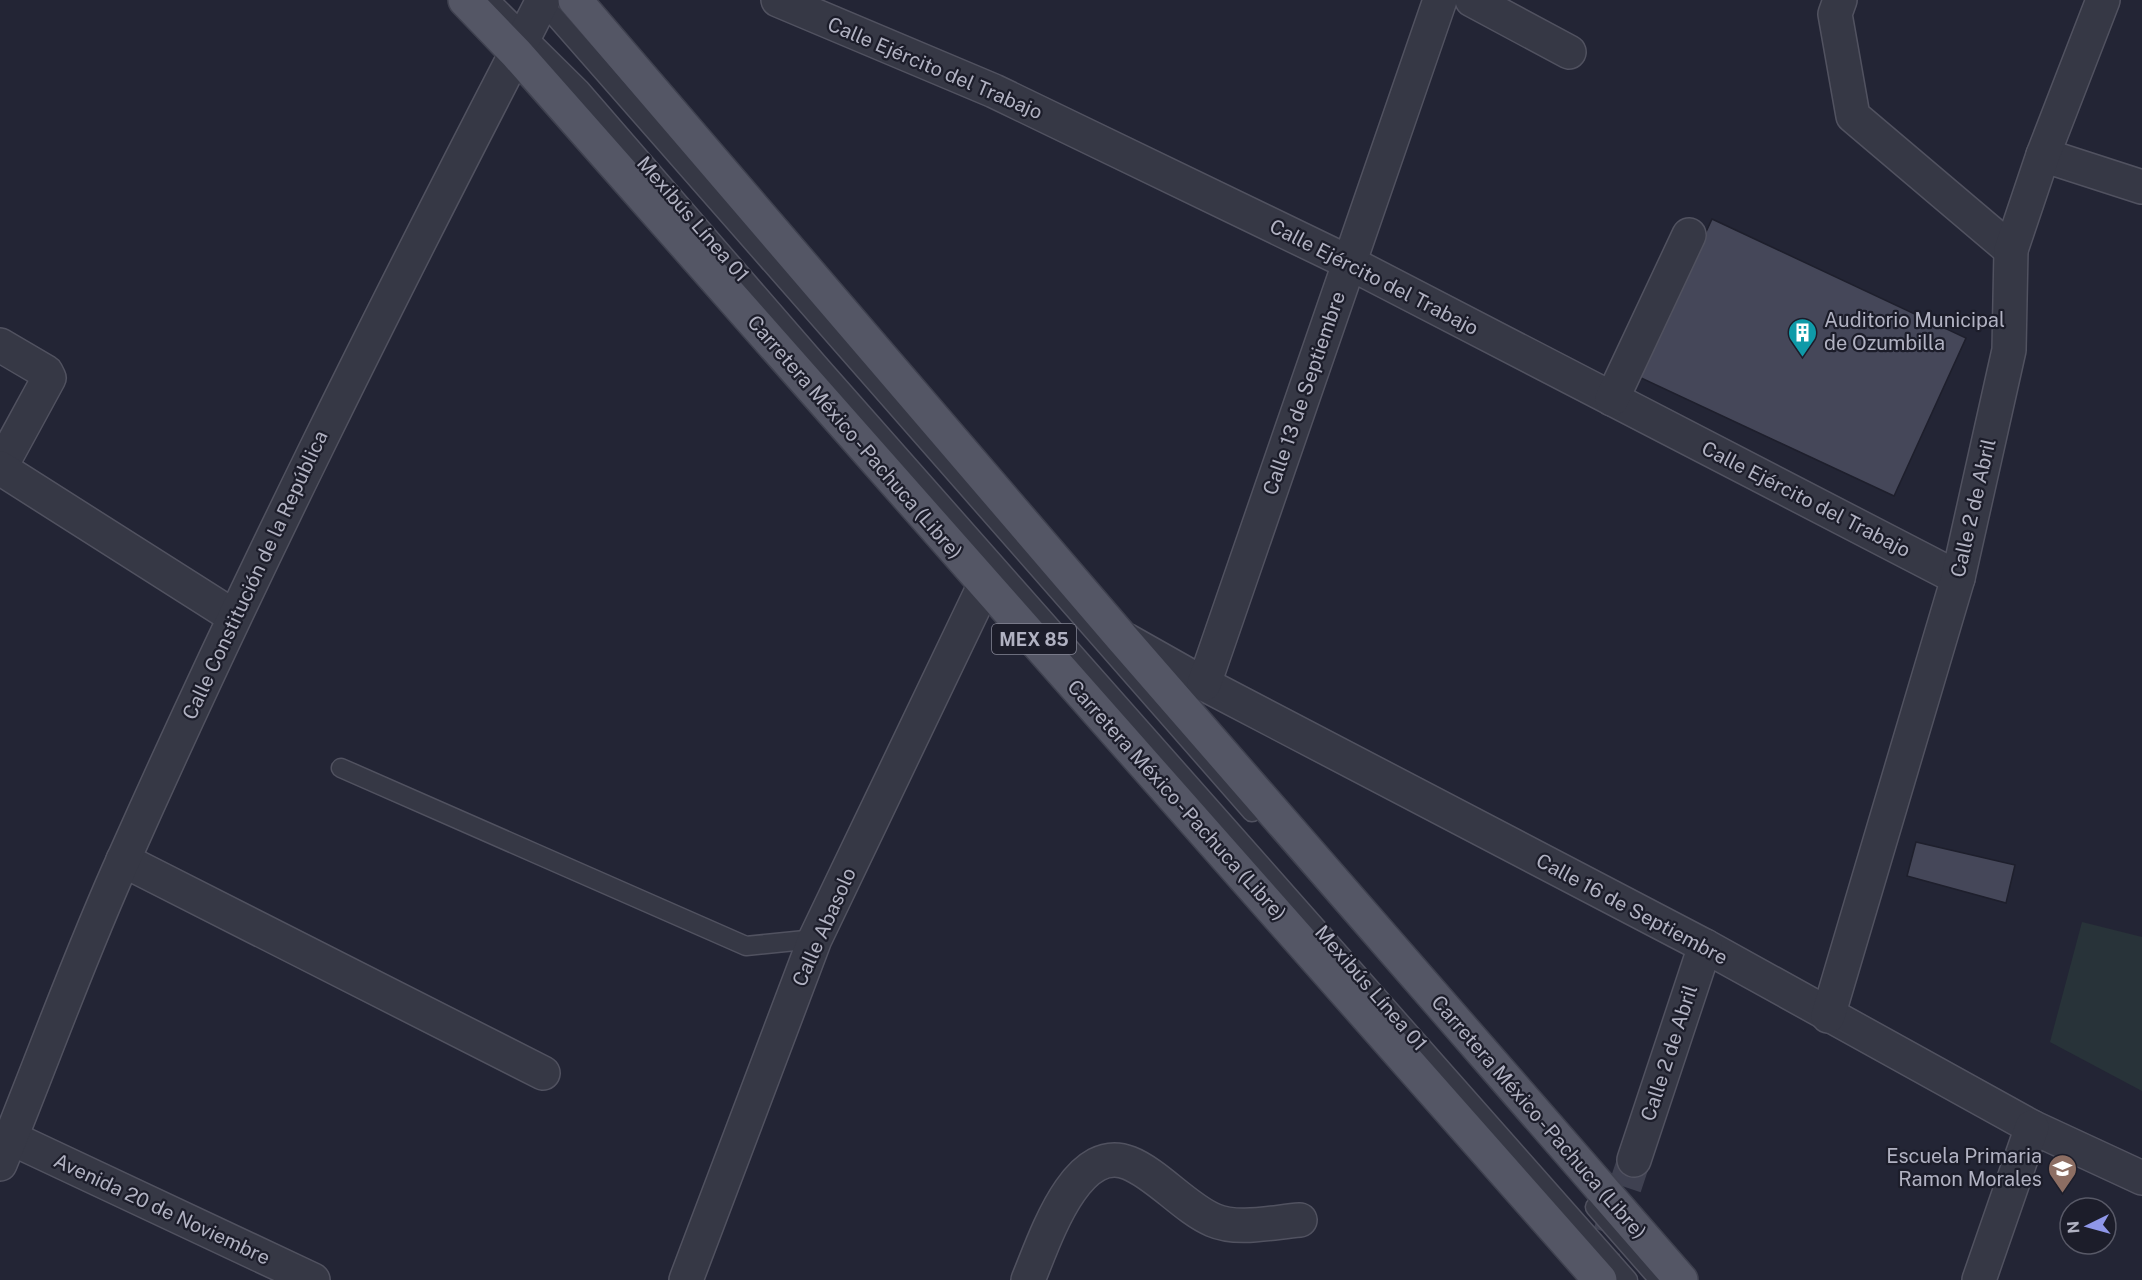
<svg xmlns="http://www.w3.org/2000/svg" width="2142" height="1280" font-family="'Public Sans',sans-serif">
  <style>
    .green { fill: #283339 }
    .building { fill: #454759; stroke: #1e1f2c; stroke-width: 1.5 }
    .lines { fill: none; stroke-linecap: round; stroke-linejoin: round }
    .minor-tunnel { stroke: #3f4151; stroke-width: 33; stroke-dasharray: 33 16; stroke-linecap: butt }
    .service-casing { stroke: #515260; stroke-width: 21 }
    .minor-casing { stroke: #515260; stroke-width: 36 }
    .tertiary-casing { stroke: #515260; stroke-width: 36 }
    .primary-casing { stroke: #3f414f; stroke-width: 36 }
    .service { stroke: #363845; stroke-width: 18 }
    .minor { stroke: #363845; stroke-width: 33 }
    .tertiary { stroke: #363845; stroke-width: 33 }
    .primary { stroke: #545665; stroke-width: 33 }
    .labels { text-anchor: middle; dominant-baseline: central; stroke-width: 4.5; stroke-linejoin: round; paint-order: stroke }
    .shield { fill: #1c1d2a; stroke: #848594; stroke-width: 1.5 }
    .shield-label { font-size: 18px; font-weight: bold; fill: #b1b2c2 }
    .street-label { font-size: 20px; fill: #b1b2c2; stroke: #1c1d2a }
    .poi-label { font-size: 20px; fill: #b1b2c2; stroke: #1c1d2a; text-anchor: start }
  </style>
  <rect width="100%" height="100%" fill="#232535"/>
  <polygon class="green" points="2082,922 2142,937 2142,1091 2050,1042"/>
  <g class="building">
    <polygon points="1712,219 1966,338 1894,496 1639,377"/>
    <polygon points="1916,842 2015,865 2006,903 1907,876"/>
  </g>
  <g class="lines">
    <polyline class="minor-tunnel" points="1594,1280 1634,1160"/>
    <defs>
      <g id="service">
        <polyline points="490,0 580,89 822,368 1628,1280"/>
        <polyline points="540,0 1252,812"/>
        <polyline points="341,768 746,946 815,939"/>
        <polyline points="1595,1207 1659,1280"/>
      </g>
      <g id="minor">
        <polyline points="778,0 994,91 1348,262 1958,578"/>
        <polyline points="1472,0 1569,52"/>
        <polyline points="1840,0 1835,14 1853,116 2011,250"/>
        <polyline points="2043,155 2142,187"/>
        <polyline points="0,345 46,372 49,378 0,468"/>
        <polyline points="1612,399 1689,235"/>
        <polyline points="0,468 233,616"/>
        <polyline points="1126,640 1204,684 1705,946 2032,1127 2142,1178"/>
        <polyline points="1204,684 1440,0"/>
        <polyline points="123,860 543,1073"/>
        <polyline points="1828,1016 1958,578 2009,350 2011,250 2043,155 2103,0"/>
        <polyline points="11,1138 313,1280"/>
        <polyline points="1634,1160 1705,946"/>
        <path d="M 0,1164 C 42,1062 79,957 125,856 C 246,584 379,318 516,53"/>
        <polyline points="686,1280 815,939 985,584"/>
        <path d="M 1028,1280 C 1043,1245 1075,1141 1129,1163 C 1157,1174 1185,1208 1213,1220 C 1238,1231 1273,1222 1300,1220"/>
        <polyline points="1979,1280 2032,1127"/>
      </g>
      <polyline id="tertiary" points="516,53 543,0"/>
      <g id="primary">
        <polyline points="465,0 516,53 1600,1280"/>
        <polyline points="575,0 1122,638 1681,1280"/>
      </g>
    </defs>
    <use href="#service" class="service-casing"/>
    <use href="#minor" class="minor-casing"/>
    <use href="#tertiary" class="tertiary-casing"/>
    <use href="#primary" class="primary-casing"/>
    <use href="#service" class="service"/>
    <use href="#minor" class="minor"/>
    <use href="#tertiary" class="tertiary"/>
    <use href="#primary" class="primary"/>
  </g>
  <defs>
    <symbol id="building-pin" viewBox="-11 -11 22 30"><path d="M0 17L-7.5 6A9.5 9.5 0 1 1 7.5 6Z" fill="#0f9aa8" stroke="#1c1d2a"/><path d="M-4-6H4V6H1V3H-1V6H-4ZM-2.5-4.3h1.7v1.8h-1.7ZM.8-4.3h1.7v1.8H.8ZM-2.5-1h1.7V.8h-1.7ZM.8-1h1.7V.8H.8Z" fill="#fff"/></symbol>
    <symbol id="school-pin" viewBox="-11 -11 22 30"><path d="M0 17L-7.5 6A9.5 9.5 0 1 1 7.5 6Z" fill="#8d6e63" stroke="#1c1d2a"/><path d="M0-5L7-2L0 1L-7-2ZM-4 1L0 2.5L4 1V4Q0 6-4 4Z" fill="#fff"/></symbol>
  </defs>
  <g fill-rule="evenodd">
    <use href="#building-pin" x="1786" y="316" width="33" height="45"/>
    <use href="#school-pin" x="2046" y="1152" width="33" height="45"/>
  </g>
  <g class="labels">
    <rect class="shield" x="992" y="624" width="84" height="30" rx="4.5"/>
    <g class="shield-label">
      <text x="1034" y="639">MEX 85</text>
    </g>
    <g class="street-label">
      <text transform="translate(935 68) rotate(23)">Calle Ejército del Trabajo</text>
      <text transform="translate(693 219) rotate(49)">Mexibús Línea 01</text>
      <text transform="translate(1374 277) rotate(27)">Calle Ejército del Trabajo</text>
      <text transform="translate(1304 393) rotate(-71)">Calle 13 de Septiembre</text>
      <text transform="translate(855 437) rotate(49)">Carretera México - Pachuca (Libre)</text>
      <text transform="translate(1806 499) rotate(27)">Calle Ejército del Trabajo</text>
      <text transform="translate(1973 508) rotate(-77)">Calle 2 de Abril</text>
      <text transform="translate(255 575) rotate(-65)">Calle Constitución de la República</text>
      <text transform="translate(1177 800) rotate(48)">Carretera México - Pachuca (Libre)</text>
      <text transform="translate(1632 909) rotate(28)">Calle 16 de Septiembre</text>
      <text transform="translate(824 927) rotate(-66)">Calle Abasolo</text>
      <text transform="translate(1371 988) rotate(49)">Mexibús Línea 01</text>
      <text transform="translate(1669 1053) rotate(-72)">Calle 2 de Abril</text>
      <text transform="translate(1539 1117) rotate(49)">Carretera México - Pachuca (Libre)</text>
      <text transform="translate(162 1209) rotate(25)">Avenida 20 de Noviembre</text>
    </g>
    <g class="poi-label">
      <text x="1824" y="320">Auditorio Municipal<tspan x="1824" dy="23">de Ozumbilla</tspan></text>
      <text x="2042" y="1156" text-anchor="end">Escuela Primaria<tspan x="2042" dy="23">Ramon Morales</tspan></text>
    </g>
  </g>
  <g transform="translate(2088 1226) rotate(265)"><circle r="28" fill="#1c1d2a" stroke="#585967" stroke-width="1.5"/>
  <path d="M0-4.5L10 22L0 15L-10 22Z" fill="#8f97e9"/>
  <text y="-9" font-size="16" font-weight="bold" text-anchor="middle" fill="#b1b2c2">N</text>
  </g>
</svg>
